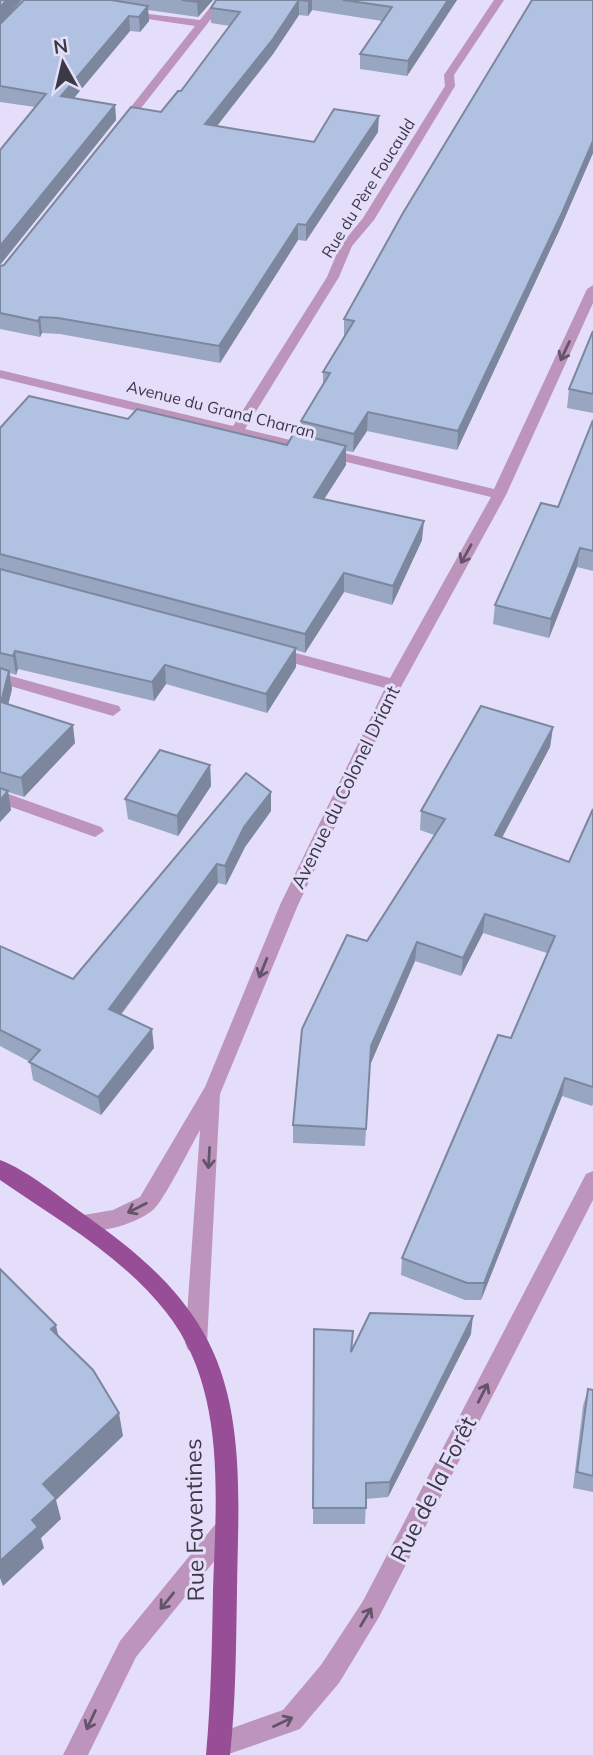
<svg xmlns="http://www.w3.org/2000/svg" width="593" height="1755" font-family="Mulish,sans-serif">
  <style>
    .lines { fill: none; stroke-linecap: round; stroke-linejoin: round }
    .minor { fill: #bd94bb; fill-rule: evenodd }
    .major { fill: #984e97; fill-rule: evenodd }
    .wall { fill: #98a6c2 }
    .shaded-wall { fill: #7c879e }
    .building { fill: #b1c1e1; stroke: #7c879e; stroke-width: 2 }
    .oneway { stroke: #63546a }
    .labels { text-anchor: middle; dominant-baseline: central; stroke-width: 6; stroke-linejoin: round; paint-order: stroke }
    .far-street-label { font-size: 16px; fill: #3c3947; stroke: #e5defa }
    .street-label { font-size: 19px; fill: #3c3947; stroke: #e5defa }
    .near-street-label { font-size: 23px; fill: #3c3947; stroke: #e5defa }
  </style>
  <rect width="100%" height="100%" fill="#e5defa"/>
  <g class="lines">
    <g class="minor">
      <polygon points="216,0 226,0 127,126 119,126 119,122 195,26 127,16 122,13 123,11 200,20"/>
      <path d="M 494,0 L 504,0 L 454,75 L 455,86 L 374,220 L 352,246 L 339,277 L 245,429 L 494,489 L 587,289 L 593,285 L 593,303 L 506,495 L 402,685 L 298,905 L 220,1094 L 207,1343 L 204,1350 L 196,1353 L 188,1350 L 185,1343 L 200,1130 C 191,1146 164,1200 154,1209 C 138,1224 92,1237 72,1229 L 69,1223 L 72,1217 L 113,1210 L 140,1197 L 205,1087 L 280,905 L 385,688 L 267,656 L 265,652 L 273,647 L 390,678 L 491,497 L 0,378 L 0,370 L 233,426 L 327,277 L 340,246 L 363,218 L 445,86 L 444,75 Z"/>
      <polygon points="0,673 119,706 121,710 113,716 0,683"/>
      <polygon points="0,791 101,827 104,831 95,837 0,803"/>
      <polygon points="593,1171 593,1200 379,1617 339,1683 300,1729 226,1755 210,1754 207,1745 210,1736 283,1710 321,1665 363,1601 586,1174"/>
      <polygon points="226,1518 234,1521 237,1529 234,1537 136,1657 88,1755 63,1755 120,1641 218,1521"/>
    </g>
    <path class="major" d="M 0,1160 C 27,1170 61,1198 85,1215 C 130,1247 173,1281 202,1330 C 247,1406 238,1505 237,1590 C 236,1645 236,1700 230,1755 L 206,1755 C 211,1700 212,1645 213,1590 C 216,1498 227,1389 166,1312 C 122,1256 58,1220 0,1180 Z"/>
  </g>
  <g class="wall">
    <polygon points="0,0 3,21 24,0 213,0 198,17 148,10 149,21 140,32 130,31 74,98 115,105 116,120 0,265 0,150 35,107 0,102"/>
    <polygon points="216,0 457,0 407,76 360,69 360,54 382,21 312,10 308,16 299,15 273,54 217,126 314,142 378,132 306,241 298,240 220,363 60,334 42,333 40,337 0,329 0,266 4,265 161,112 181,91 230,26 211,23 211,8"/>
    <polygon points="593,0 593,153 559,231 457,450 367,431 353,452 346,451 346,465 324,499 422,540 392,605 344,592 305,653 296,650 296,667 267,713 166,684 154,701 18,669 16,675 10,673 12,689 8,705 75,743 24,797 8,792 11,810 0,822 0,428 128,419 287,445 301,435 301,421 323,385 323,372 344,337 344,319"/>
    <polygon points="593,331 593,413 567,408 569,389"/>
    <polygon points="593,420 593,571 577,567 549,638 493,624 495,605 558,507"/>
    <polygon points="553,727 550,747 502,838 569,862 593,809 593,1104 592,1106 562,1096 481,1300 465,1300 401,1275 402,1258 511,1038 547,953 483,933 461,976 415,961 370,1065 365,1146 293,1143 293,1125 367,941 434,835 420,830 421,811"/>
    <polygon points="210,765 211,786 178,836 128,819 125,799"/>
    <polygon points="271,811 245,847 226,885 218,883 121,1015 154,1048 101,1115 33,1080 30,1062 0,1046 0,946 73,979"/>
    <polygon points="314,1329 352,1352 471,1334 388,1497 366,1499 365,1524 313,1524"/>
    <polygon points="588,1389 593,1390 593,1492 573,1488 583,1406"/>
  </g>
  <g class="shaded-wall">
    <polygon points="7,0 22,0 0,24 0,7"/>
    <polygon points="199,0 213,0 198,17 197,2"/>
    <polygon points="299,0 299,15 273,54 206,140 205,124"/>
    <polygon points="309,0 312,0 312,10 308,16 308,1"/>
    <polygon points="448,0 457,0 407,76 408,61"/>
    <polygon points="148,6 149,21 140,32 139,17"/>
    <polygon points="129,16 130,31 63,111 61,96"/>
    <polygon points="115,105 116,120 0,265 0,246"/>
    <polygon points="379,116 378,132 306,241 306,225"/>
    <polygon points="593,141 593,153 559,231 457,450 458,431"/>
    <polygon points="298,224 298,240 220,363 219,346"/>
    <polygon points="40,317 42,333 40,337 38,321"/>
    <polygon points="368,412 367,431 353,452 354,434"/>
    <polygon points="346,446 346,465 314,515 314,497"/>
    <polygon points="424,521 422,540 392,605 393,586"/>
    <polygon points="580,548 577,567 549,638 551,619"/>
    <polygon points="344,573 344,592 305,653 305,634"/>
    <polygon points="296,648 296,667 267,713 266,694"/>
    <polygon points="15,651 18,669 16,675 13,656"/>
    <polygon points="165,665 166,684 154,701 152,682"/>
    <polygon points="9,671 12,689 4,721 1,702"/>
    <polygon points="73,725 75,743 24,797 21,778"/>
    <polygon points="553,727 550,747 493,854 495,835"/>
    <polygon points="210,765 211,786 178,836 177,816"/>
    <polygon points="8,791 11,810 0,822 0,800"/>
    <polygon points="271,792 271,811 245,847 226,885 225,866 244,827"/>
    <polygon points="217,864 218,883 111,1027 109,1009"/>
    <polygon points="485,914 483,933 461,976 463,958"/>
    <polygon points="417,942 415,961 370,1065 365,1146 371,1046"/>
    <polygon points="152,1029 154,1048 101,1115 98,1097"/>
    <polygon points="565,1078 562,1096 481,1300 484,1283"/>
    <polygon points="473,1316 471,1334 388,1497 390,1482"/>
    <polygon points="56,1325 61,1349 51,1329"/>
    <polygon points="119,1413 123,1436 56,1500 61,1519 41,1538 44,1548 3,1586 0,1578 0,1561 32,1520 43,1484"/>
  </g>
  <g class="building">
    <polygon points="0,0 7,0 0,7"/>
    <polygon points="24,0 111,0 148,6 139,17 129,16 61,96 115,105 0,246 0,150 46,94 0,86 0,24"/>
    <polygon points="182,0 199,0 197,2"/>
    <polygon points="216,0 309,0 308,1 299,0 273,39 205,124 314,142 334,109 379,116 306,225 298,224 219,346 58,318 40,317 38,321 0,313 0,266 4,265 131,107 161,112 178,91 181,91 240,12 211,8"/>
    <polygon points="343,0 448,0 408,61 360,54 392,7"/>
    <polygon points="532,0 593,0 593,141 562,213 458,431 368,412 354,434 301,421 330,373 323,372 354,321 344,319 403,213"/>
    <polygon points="593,331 593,394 569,389"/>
    <polygon points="29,396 128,419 137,409 287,445 294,433 346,446 314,497 424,521 393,586 344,573 305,634 0,554 0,428"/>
    <polygon points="593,420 593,551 580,548 551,619 495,605 541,503 558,507"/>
    <polygon points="0,569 296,648 266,694 165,665 152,682 15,651 13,656 0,653"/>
    <polygon points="0,668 9,671 1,702 73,725 21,778 0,772"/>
    <polygon points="481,706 553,727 495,835 569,862 593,809 593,1087 565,1078 484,1283 467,1283 402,1258 498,1035 511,1038 555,936 485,914 463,958 417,942 371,1046 366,1129 293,1125 302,1029 347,935 367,941 445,819 421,811"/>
    <polygon points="160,750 210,765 177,816 125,799"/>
    <polygon points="246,773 271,792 244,827 225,866 217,864 109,1009 152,1029 98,1097 29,1062 40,1050 0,1030 0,946 73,979"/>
    <polygon points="0,788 8,791 0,800"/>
    <polygon points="0,1269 56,1325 51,1329 93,1370 119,1413 43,1484 56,1498 32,1520 38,1527 0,1561"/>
    <polygon points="370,1313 473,1316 390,1482 366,1483 366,1508 313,1508 314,1329 353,1331 351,1352"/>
    <polygon points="588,1389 593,1390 593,1476 577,1472"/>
  </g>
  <defs><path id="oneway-shaft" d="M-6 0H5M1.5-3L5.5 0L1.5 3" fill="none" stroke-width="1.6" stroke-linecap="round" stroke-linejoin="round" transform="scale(1.75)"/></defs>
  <g class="oneway">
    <use href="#oneway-shaft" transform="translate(565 351) rotate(115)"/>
    <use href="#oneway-shaft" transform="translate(466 554) rotate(119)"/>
    <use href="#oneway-shaft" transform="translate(263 968) rotate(112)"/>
    <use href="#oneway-shaft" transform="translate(209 1158) rotate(93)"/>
    <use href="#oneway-shaft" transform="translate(137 1208) rotate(153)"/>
    <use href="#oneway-shaft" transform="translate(483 1393) rotate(-63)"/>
    <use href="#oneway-shaft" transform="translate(167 1601) rotate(129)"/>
    <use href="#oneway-shaft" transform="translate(366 1617) rotate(-59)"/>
    <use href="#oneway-shaft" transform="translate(91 1720) rotate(115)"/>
    <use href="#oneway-shaft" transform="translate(283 1722) rotate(-25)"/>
  </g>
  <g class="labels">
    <g class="far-street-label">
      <text transform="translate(368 188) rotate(-58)">Rue du Père Foucauld</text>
      <text transform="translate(221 409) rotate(14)">Avenue du Grand Charran</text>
    </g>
    <g class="street-label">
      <text transform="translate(345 787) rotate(-64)">Avenue du Colonel Driant</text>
    </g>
    <g class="near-street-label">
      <text transform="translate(433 1489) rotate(-63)">Rue de la Forêt</text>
      <text transform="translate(194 1520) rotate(-91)">Rue Faventines</text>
    </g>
  </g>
  <g transform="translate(63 63) rotate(352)" stroke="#e5defa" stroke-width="5" paint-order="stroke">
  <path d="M0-5L12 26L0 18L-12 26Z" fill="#3c3947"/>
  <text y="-10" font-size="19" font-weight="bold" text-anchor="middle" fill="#3c3947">N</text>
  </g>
</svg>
